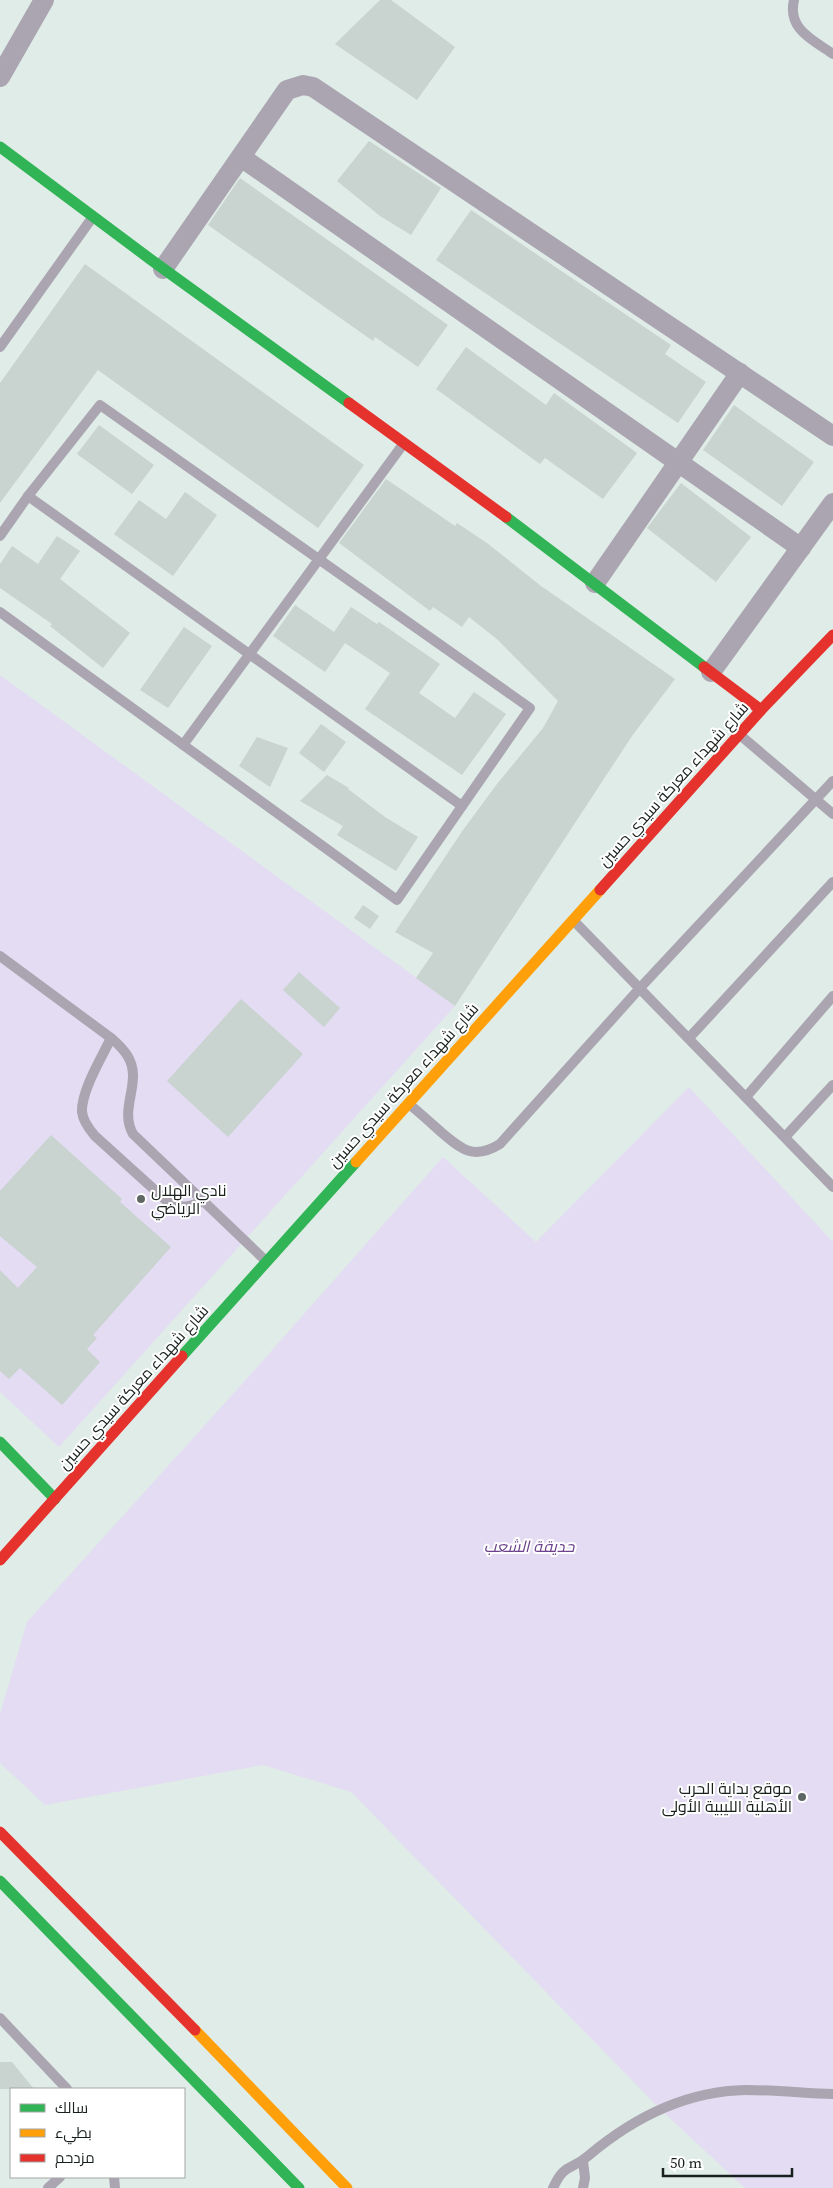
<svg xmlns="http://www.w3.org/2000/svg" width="833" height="2188" font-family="'Source Serif 4',Cairo,serif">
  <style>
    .green { fill: #e3dcf2 }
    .building { fill: #c9d3cf }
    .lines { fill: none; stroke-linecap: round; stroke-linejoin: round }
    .lane { stroke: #aaa5b1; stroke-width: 10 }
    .street { stroke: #aaa5b1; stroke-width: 20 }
    .fast { stroke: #30b455; stroke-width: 11 }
    .slow { stroke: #ff9f0a; stroke-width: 11 }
    .jam { stroke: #e5322d; stroke-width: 11 }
    .poi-dot { fill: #5e6764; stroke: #fff; stroke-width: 2 }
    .labels { text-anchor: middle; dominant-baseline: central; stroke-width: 4; stroke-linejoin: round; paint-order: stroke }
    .street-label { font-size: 16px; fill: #18201d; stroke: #fff }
    .poi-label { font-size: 16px; fill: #18201d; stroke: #fff; text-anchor: start }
    .park-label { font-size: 16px; font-style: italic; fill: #6a418a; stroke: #fff }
  </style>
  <rect width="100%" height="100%" fill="#e0ece7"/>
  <g class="green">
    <polygon points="0,675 455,1006 59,1447 0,1392"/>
    <polygon points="689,1087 833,1242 833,2188 745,2188 660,2109 351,1792 263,1765 45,1805 0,1763 0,1714 27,1622 242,1384 443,1157 536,1242"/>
  </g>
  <g class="building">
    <polygon points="380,0 391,0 455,47 417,100 335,44"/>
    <polygon points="369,141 441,188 411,235 380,216 337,181"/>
    <polygon points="240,178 448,325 418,367 375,337 373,341 208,225"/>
    <polygon points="471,210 671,345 665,354 706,382 678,423 436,260"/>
    <polygon points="85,264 364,465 318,528 98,370 0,503 0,383"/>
    <polygon points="466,347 546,405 554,393 637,453 603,499 545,458 540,464 436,389"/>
    <polygon points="734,405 814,462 782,506 703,450"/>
    <polygon points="99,425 154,465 132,494 77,454"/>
    <polygon points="386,479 455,526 457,523 487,543 541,586 675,679 632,736 455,1006 416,978 433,953 395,932 463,830 497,784 543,728 558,701 498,640 469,617 462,627 433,607 430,611 339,543"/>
    <polygon points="681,483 751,537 716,582 647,528"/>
    <polygon points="185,492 217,515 173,576 114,534 139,500 166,519"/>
    <polygon points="57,536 80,551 60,579 130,633 103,668 50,626 52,624 0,588 0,564 12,546 38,564"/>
    <polygon points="295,605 334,632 351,607 377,624 379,622 440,664 419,693 455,718 474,692 506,714 462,775 365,709 390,673 345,643 325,672 273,636"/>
    <polygon points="184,627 212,646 168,708 140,690"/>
    <polygon points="321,724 346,742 324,772 299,753"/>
    <polygon points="257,737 288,748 270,787 239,766"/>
    <polygon points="327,775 349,788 348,789 385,817 418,837 396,871 337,835 343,826 300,801"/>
    <polygon points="363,905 379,916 370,929 354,918"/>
    <polygon points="299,972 340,1008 324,1027 283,990"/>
    <polygon points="241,999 303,1054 228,1137 167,1081"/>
    <polygon points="51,1135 122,1199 120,1202 171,1247 93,1335 97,1338 87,1349 100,1362 62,1405 20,1368 9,1379 0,1371 0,1270 18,1288 37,1267 0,1236 0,1191"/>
    <polygon points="0,2062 12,2062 34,2089 0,2089"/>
  </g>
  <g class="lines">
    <g class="lane">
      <path d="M 794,0 C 787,29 813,40 833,54"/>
      <polyline points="0,347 92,218"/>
      <polyline points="28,496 462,806"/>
      <polyline points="0,536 28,496 100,405 530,708 397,900 0,612"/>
      <polyline points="740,735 833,814"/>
      <polyline points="183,745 404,443"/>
      <polyline points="574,921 833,1187"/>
      <path d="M 0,956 L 111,1038 C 117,1043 123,1049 127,1055 C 144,1081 118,1108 133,1134 L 266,1261"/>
      <path d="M 111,1038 C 102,1057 81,1091 82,1112 C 83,1121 89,1129 95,1136 L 168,1202 C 181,1210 191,1206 204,1201"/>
      <polyline points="689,1038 833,882"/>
      <polyline points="746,1097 833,996"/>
      <path d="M 409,1104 C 420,1113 431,1123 441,1132 C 462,1150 474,1160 500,1144 L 640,988 L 833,781"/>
      <polyline points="785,1137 833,1085"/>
      <polyline points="0,2018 67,2089"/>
      <polyline points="583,2161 585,2178 583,2188"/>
      <polyline points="114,2177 115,2188"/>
      <polyline points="48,2188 60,2177"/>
      <path d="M 553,2188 C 565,2162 571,2171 588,2156 C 633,2118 686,2091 746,2090 C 775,2090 804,2093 833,2094"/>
    </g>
    <g class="street">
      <polyline points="0,77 44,0"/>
      <polyline points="241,157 801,548"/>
      <polyline points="163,269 287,90 303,85 313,87 833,436"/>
      <polyline points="595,583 740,373"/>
      <polyline points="711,672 833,503"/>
    </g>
    <g class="fast">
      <polyline points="0,147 150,259 349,403"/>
      <polyline points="506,517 704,667"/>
      <polyline points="182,1356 356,1162"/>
      <polyline points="0,1442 55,1499"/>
      <polyline points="0,1881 299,2188"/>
    </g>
    <g class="slow">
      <polyline points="356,1162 600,890"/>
      <polyline points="195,2030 347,2188"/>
    </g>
    <g class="jam">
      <polyline points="349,403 506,517"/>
      <polyline points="704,667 761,710"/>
      <polyline points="600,890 761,710 833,635"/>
      <polyline points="0,1560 182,1356"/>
      <polyline points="0,1832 195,2030"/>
    </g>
  </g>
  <g class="poi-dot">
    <circle cx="141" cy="1199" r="5"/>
    <circle cx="802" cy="1797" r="5"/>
  </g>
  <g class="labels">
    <g class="street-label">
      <text transform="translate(673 784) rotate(-48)">شارع شهداء معركة سيدي حسين</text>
      <text transform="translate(403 1085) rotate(-48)">شارع شهداء معركة سيدي حسين</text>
      <text transform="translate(133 1387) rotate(-48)">شارع شهداء معركة سيدي حسين</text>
    </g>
    <g class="poi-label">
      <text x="151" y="1190">نادي الهلال<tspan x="151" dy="18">الرياضي</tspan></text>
      <text x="792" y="1788" text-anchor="end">موقع بداية الحرب<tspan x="792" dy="18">الأهلية الليبية الأولى</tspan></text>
    </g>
    <g class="park-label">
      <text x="529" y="1546">حديقة الشعب</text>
    </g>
  </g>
  <rect x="10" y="2088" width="175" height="90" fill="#ffffff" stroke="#a3a6a5"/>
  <rect x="20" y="2104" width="25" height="8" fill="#30b455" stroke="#a3a6a5"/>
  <text x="55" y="2113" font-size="15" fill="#18201d">سالك</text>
  <rect x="20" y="2129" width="25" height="8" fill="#ff9f0a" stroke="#a3a6a5"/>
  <text x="55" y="2138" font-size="15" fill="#18201d">بطيء</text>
  <rect x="20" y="2154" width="25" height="8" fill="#e5322d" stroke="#a3a6a5"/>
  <text x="55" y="2163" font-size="15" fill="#18201d">مزدحم</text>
  <path d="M663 2168v8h129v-8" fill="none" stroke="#18201d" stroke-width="2.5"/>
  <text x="670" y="2168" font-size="15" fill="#18201d" stroke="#ffffff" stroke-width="4" paint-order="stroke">50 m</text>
</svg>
